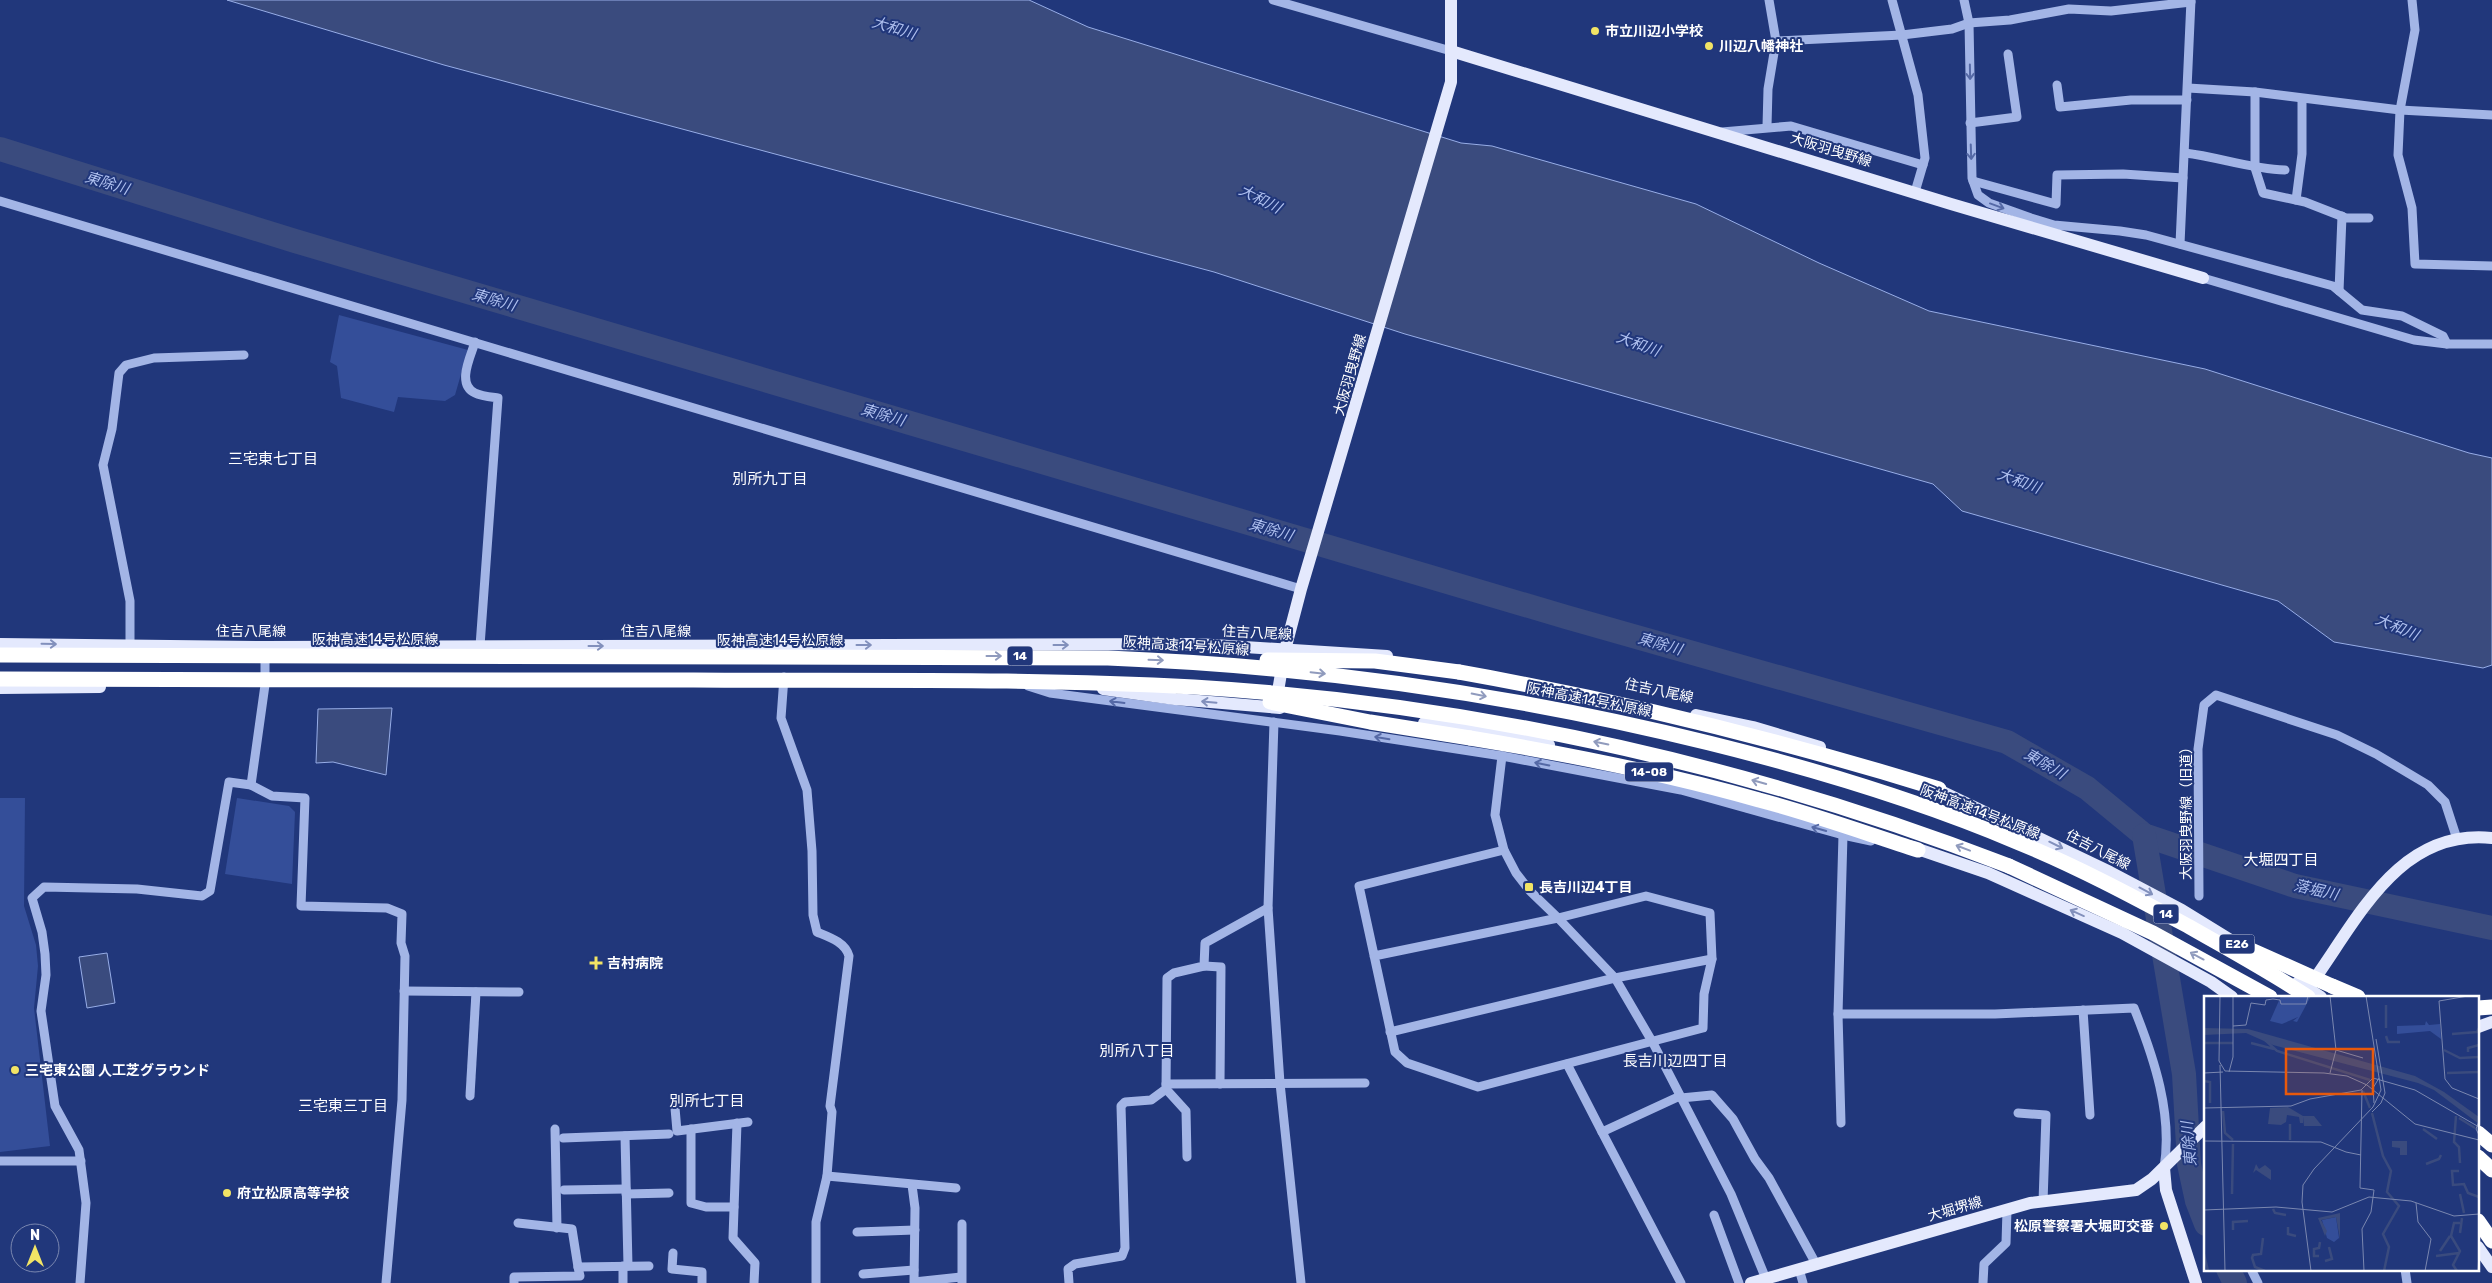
<svg xmlns="http://www.w3.org/2000/svg" width="2492" height="1283" font-family="Rubik,'Noto Sans JP',sans-serif">
  <style>
    .green { fill: #344e99 }
    .water { fill: #3a4b7e; stroke: #97ade7 }
    .lines { fill: none; stroke-linecap: round; stroke-linejoin: round }
    .river { stroke: #3a4b7e; stroke-width: 24 }
    .minor { stroke: #a3b5e6; stroke-width: 9 }
    .major { stroke: #e4e9fd; stroke-width: 12 }
    .highway { stroke: #fff; stroke-width: 15 }
    .highway-bridge { stroke: #fff; stroke-width: 15 }
    .oneway { stroke: #5569a6 }
    .oneway2 { stroke: #8290bc }
    .oneway3 { stroke: #909bbd }
    .poi-dot { fill: #f2e465; stroke: #21377b; stroke-width: 2 }
    .labels { text-anchor: middle; dominant-baseline: central; stroke-width: 4; stroke-linejoin: round; paint-order: stroke }
    .shield { fill: #21377b; stroke: #bcc3d7; stroke-width: 1 }
    .shield-label { font-size: 12px; font-weight: bold; fill: #fff }
    .poi-label { font-size: 14px; font-weight: bold; fill: #fff; stroke: #21377b; text-anchor: start }
    .street-label { font-size: 14px; fill: #fff; stroke: #21377b }
    .water-label { font-size: 15px; font-style: italic; fill: #aebfee; stroke: #21377b }
    .neighbourhood-label { font-size: 15px; fill: #fff; stroke: #21377b }
    .inset-river { fill: none; stroke: #3a4b7e; stroke-width: 2.5 }
    .inset-road { fill: none; stroke: #7a87b0; stroke-width: 1 }
    .view { fill: #e8590c; fill-opacity: 0.15; stroke: #e8590c; stroke-width: 2.5 }
    .inset-edge { fill: none; stroke: #fff; stroke-width: 2.5 }
  </style>
  <rect width="100%" height="100%" fill="#21377b"/>
  <g class="green">
    <polygon points="339,315 468,350 455,395 445,401 398,397 394,412 341,398 337,366 330,362"/>
    <polygon points="0,798 25,798 24,906 36,945 38,966 34,1008 50,1146 0,1152"/>
    <polygon points="237,798 289,806 295,812 292,884 225,874"/>
  </g>
  <g class="water">
    <polygon points="227,0 1029,0 1088,27 1461,143 1492,146 1696,204 1819,263 1929,311 2205,369 2469,453 2492,458 2492,665 2483,668 2334,642 2278,601 1962,511 1933,484 1405,334 1214,272 444,65"/>
    <polygon points="392,708 386,775 333,762 316,763 318,709"/>
    <polygon points="107,953 115,1003 87,1008 79,957"/>
  </g>
  <g class="lines">
    <g class="river">
      <polyline points="0,149 295,241 1566,617 2007,742 2087,788 2144,835 2295,886 2492,928"/>
      <polyline points="2144,835 2184,1074 2189,1164 2197,1201 2206,1224"/>
      <polyline points="2228,1269 2235,1283"/>
    </g>
    <g class="minor">
      <polyline points="1273,0 1451,51"/>
      <polyline points="1892,0 1918,95 1925,158 1915,192"/>
      <polyline points="1964,0 1969,23 1972,178 1978,195 1989,203 2031,218 2054,225 2120,231 2146,235 2333,286 2362,310 2402,316 2443,336 2447,344"/>
      <polyline points="2412,0 2415,30 2400,110 2398,155 2412,208 2415,264 2492,266"/>
      <polyline points="1776,41 1902,35 1952,29 1969,23 2010,20 2069,9 2111,11 2191,2"/>
      <polyline points="2057,85 2060,107 2131,100 2187,100"/>
      <polyline points="2188,88 2255,92 2400,110 2492,115"/>
      <polyline points="2255,92 2255,168 2263,193 2305,202 2346,218 2369,218"/>
      <polyline points="1970,123 2017,117 2008,54"/>
      <polyline points="1767,126 1768,89 1776,41 1769,0"/>
      <polyline points="1722,132 1791,126 1923,165"/>
      <path d="M 2185,153 C 2219,157 2250,169 2285,170"/>
      <polyline points="1973,181 2056,204 2057,175 2123,174 2183,178"/>
      <polyline points="2296,200 2302,154 2302,99"/>
      <polyline points="0,201 1301,589"/>
      <polyline points="2180,244 2191,0"/>
      <polyline points="2203,278 2414,340 2447,344 2492,344"/>
      <polyline points="2339,291 2342,216"/>
      <path d="M 475,342 C 471,356 456,384 475,393 C 481,396 491,397 498,398 L 480,646"/>
      <polyline points="130,645 130,601 103,465 112,429 119,373 126,365 154,358 244,355"/>
      <path d="M 784,677 L 781,718 L 807,790 L 812,851 L 813,915 L 817,932 C 829,937 845,942 849,956 L 830,1106 L 832,1112 L 827,1176 L 816,1222 L 816,1283"/>
      <polyline points="1028,686 1050,693 1340,731 1502,756 1681,790 1843,835 1871,841"/>
      <polyline points="1274,722 1268,908 1280,1083 1301,1283"/>
      <polyline points="1502,756 1495,815 1504,850 1516,873 1530,891 1558,918 1615,978 1653,1043 1731,1194 1766,1279"/>
      <polyline points="251,785 272,796 305,798 301,906 387,908 402,914 401,943 405,956 402,1100 386,1283"/>
      <polyline points="2199,896 2198,749 2204,705 2216,695 2337,735 2376,754 2428,785 2445,802 2457,839"/>
      <polyline points="1374,956 1558,918 1646,896 1710,913 1712,959 1704,994 1703,1028 1478,1087 1407,1063 1395,1052 1359,886 1504,850"/>
      <polyline points="1204,966 1221,967 1220,1084"/>
      <polyline points="404,991 519,992"/>
      <polyline points="2083,1010 2090,1115"/>
      <path d="M 1838,1014 L 1995,1014 L 2134,1008 C 2154,1058 2173,1114 2164,1168"/>
      <polyline points="1390,1032 1615,978 1712,959"/>
      <polyline points="1567,1064 1602,1132 1680,1096"/>
      <polyline points="1166,1084 1365,1083"/>
      <polyline points="1166,1089 1186,1111 1187,1157"/>
      <polyline points="470,1096 476,992"/>
      <polyline points="1681,1098 1712,1095 1733,1119 1755,1159 1769,1178 1816,1264"/>
      <polyline points="675,1108 677,1131 748,1122"/>
      <polyline points="2018,1113 2046,1115 2043,1202"/>
      <polyline points="737,1123 733,1238 755,1263 754,1283"/>
      <polyline points="1841,1123 1838,1014 1843,835"/>
      <polyline points="555,1129 557,1228"/>
      <polyline points="691,1129 691,1203 706,1207 734,1207"/>
      <polyline points="1602,1132 1681,1283"/>
      <polyline points="625,1136 628,1266"/>
      <polyline points="563,1138 669,1134"/>
      <polyline points="0,1161 81,1161"/>
      <polyline points="827,1176 956,1188"/>
      <polyline points="912,1185 915,1208 914,1282 961,1277"/>
      <polyline points="564,1190 626,1189"/>
      <polyline points="626,1194 669,1193"/>
      <polyline points="1714,1215 1739,1283"/>
      <polyline points="518,1223 572,1229 578,1267 649,1266"/>
      <polyline points="962,1224 962,1283"/>
      <polyline points="857,1232 915,1230"/>
      <polyline points="673,1253 672,1269 702,1272 702,1283"/>
      <polyline points="623,1266 623,1283"/>
      <polyline points="1799,1269 1803,1283"/>
      <polyline points="2251,1269 2258,1283"/>
      <polyline points="2405,1269 2407,1283"/>
      <polyline points="863,1274 914,1270"/>
      <polyline points="80,1283 86,1203 79,1150 55,1106 41,1011 46,975 45,954 42,932 32,898 44,887 137,889 202,896 210,891 229,782 251,785 265,685 265,652"/>
      <polyline points="514,1283 514,1277 580,1276 578,1267"/>
      <polyline points="1069,1283 1068,1269 1075,1264 1122,1256 1125,1248 1121,1106 1125,1102 1151,1100 1166,1089 1167,978 1174,973 1204,966 1205,943 1268,908"/>
      <polyline points="1983,1283 1984,1264 2006,1243 2007,1210"/>
    </g>
    <g class="major">
      <polyline points="1451,51 1951,204 2203,278"/>
      <polyline points="0,644 265,647 1197,644 1387,656"/>
      <polyline points="0,688 100,687"/>
      <polyline points="1103,689 1175,699 1280,708"/>
      <polyline points="1276,703 1285,650 1301,589 1451,82 1451,0"/>
      <polyline points="1696,715 1753,727 1820,747"/>
      <polyline points="1424,723 1549,745"/>
      <polyline points="1930,786 2110,872 2182,910 2247,950"/>
      <polyline points="1909,846 1988,873 2122,933 2211,982 2232,997"/>
      <polyline points="2298,982 2321,997"/>
      <path d="M 2311,984 C 2357,921 2398,828 2492,838"/>
      <polyline points="2478,1027 2492,1022"/>
      <polyline points="2164,1168 2166,1190 2196,1283"/>
      <polyline points="2478,1247 2492,1267"/>
      <polyline points="1751,1283 2030,1203 2136,1190 2152,1179 2206,1126"/>
    </g>
    <g class="highway">
      <path d="M 1459,672 C 1622,701 1781,740 1939,789"/>
      <path d="M 1470,738 C 1567,754 1664,773 1759,800 C 1813,814 1865,833 1918,850"/>
      <polyline points="2009,866 2153,933 2270,997"/>
      <polyline points="2332,986 2358,997"/>
      <polyline points="2478,1008 2492,1007"/>
      <polyline points="2478,1133 2492,1145"/>
      <polyline points="2478,1157 2492,1170"/>
      <polyline points="2478,1221 2492,1241"/>
    </g>
    <g class="highway-bridge">
      <path d="M 0,655 L 1108,658 C 1311,666 1512,694 1709,743 C 1814,769 1918,800 2017,842 C 2076,866 2132,896 2188,926 C 2228,949 2269,971 2308,997"/>
      <polyline points="1267,660 1375,661 1459,672"/>
      <path d="M 0,679 C 231,680 463,680 694,680 C 861,681 1028,678 1194,687 C 1473,704 1748,765 2009,866"/>
      <polyline points="1270,702 1370,722 1470,738"/>
      <polyline points="2240,945 2332,986"/>
    </g>
  </g>
  <defs><path id="oneway-shaft" d="M-6 0H5M1.5-3L5.5 0L1.5 3" fill="none" stroke-width="1.6" stroke-linecap="round" stroke-linejoin="round" transform="scale(1.25)"/></defs>
  <g class="oneway">
    <use href="#oneway-shaft" transform="translate(1970 72) rotate(89)"/>
    <use href="#oneway-shaft" transform="translate(1971 152) rotate(88)"/>
    <use href="#oneway-shaft" transform="translate(1997 206) rotate(20)"/>
    <use href="#oneway-shaft" transform="translate(1117 702) rotate(-173)"/>
    <use href="#oneway-shaft" transform="translate(1382 738) rotate(-171)"/>
    <use href="#oneway-shaft" transform="translate(1542 764) rotate(-169)"/>
    <use href="#oneway-shaft" transform="translate(1819 829) rotate(-164)"/>
  </g>
  <g class="oneway2">
    <use href="#oneway-shaft" transform="translate(49 644) rotate(1)"/>
    <use href="#oneway-shaft" transform="translate(864 645)"/>
    <use href="#oneway-shaft" transform="translate(1061 645)"/>
    <use href="#oneway-shaft" transform="translate(596 646)"/>
    <use href="#oneway-shaft" transform="translate(1209 702) rotate(-175)"/>
    <use href="#oneway-shaft" transform="translate(2056 845) rotate(26)"/>
    <use href="#oneway-shaft" transform="translate(2146 891) rotate(28)"/>
    <use href="#oneway-shaft" transform="translate(2077 913) rotate(-156)"/>
  </g>
  <g class="oneway3">
    <use href="#oneway-shaft" transform="translate(994 656)"/>
    <use href="#oneway-shaft" transform="translate(1156 660) rotate(2)"/>
    <use href="#oneway-shaft" transform="translate(1318 673) rotate(6)"/>
    <use href="#oneway-shaft" transform="translate(1479 695) rotate(11)"/>
    <use href="#oneway-shaft" transform="translate(1601 743) rotate(-168)"/>
    <use href="#oneway-shaft" transform="translate(1759 782) rotate(-164)"/>
    <use href="#oneway-shaft" transform="translate(1963 848) rotate(-159)"/>
    <use href="#oneway-shaft" transform="translate(2197 956) rotate(-152)"/>
  </g>
  <g class="poi-dot">
    <circle cx="1595" cy="31" r="5"/>
    <circle cx="1709" cy="46" r="5"/>
    <rect x="1524" y="882" width="10" height="10" rx="2.5"/>
    <path d="M593.5 955.5h5v5h5v5h-5v5h-5v-5h-5v-5h5z"/>
    <circle cx="15" cy="1070" r="5"/>
    <circle cx="227" cy="1193" r="5"/>
    <circle cx="2164" cy="1226" r="5"/>
  </g>
  <g class="labels">
    <g class="shield">
      <rect x="1007.5" y="646.5" width="25" height="19" rx="4"/>
      <rect x="1625" y="762.5" width="48" height="19" rx="4"/>
      <rect x="2153.5" y="904.5" width="25" height="19" rx="4"/>
      <rect x="2219.5" y="934.5" width="35" height="19" rx="4"/>
    </g>
    <g class="shield-label">
      <text x="1020" y="656">14</text>
      <text x="1649" y="772">14-08</text>
      <text x="2166" y="914">14</text>
      <text x="2237" y="944">E26</text>
    </g>
    <g class="poi-label">
      <text x="1605" y="31">市立川辺小学校</text>
      <text x="1719" y="46">川辺八幡神社</text>
      <text x="1539" y="887">長吉川辺4丁目</text>
      <text x="607" y="963">吉村病院</text>
      <text x="25" y="1070">三宅東公園 人工芝グラウンド</text>
      <text x="237" y="1193">府立松原高等学校</text>
      <text x="2154" y="1226" text-anchor="end">松原警察署大堀町交番</text>
    </g>
    <g class="street-label">
      <text transform="translate(1831 150) rotate(17)">大阪羽曳野線</text>
      <text transform="translate(1350 375) rotate(-74)">大阪羽曳野線</text>
      <text x="251" y="631">住吉八尾線</text>
      <text x="656" y="631">住吉八尾線</text>
      <text transform="translate(1257 633) rotate(3)">住吉八尾線</text>
      <text x="375" y="639">阪神高速14号松原線</text>
      <text x="780" y="640">阪神高速14号松原線</text>
      <text transform="translate(1186 646) rotate(4)">阪神高速14号松原線</text>
      <text transform="translate(1659 691) rotate(12)">住吉八尾線</text>
      <text transform="translate(1589 700) rotate(11)">阪神高速14号松原線</text>
      <text transform="translate(2186 810) rotate(-90)">大阪羽曳野線（旧道）</text>
      <text transform="translate(1980 812) rotate(21)">阪神高速14号松原線</text>
      <text transform="translate(2098 850) rotate(27)">住吉八尾線</text>
      <text transform="translate(1955 1209) rotate(-16)">大堀堺線</text>
    </g>
    <g class="water-label">
      <text transform="translate(894 28) rotate(17)">大和川</text>
      <text transform="translate(107 183) rotate(17)">東除川</text>
      <text transform="translate(1260 199) rotate(27)">大和川</text>
      <text transform="translate(494 300) rotate(16)">東除川</text>
      <text transform="translate(1638 344) rotate(20)">大和川</text>
      <text transform="translate(883 415) rotate(16)">東除川</text>
      <text transform="translate(2019 481) rotate(20)">大和川</text>
      <text transform="translate(1271 530) rotate(16)">東除川</text>
      <text transform="translate(2397 627) rotate(23)">大和川</text>
      <text transform="translate(1660 644) rotate(16)">東除川</text>
      <text transform="translate(2045 764) rotate(30)">東除川</text>
      <text transform="translate(2316 890) rotate(13)">落堀川</text>
      <text transform="translate(2189 1144) rotate(-95)">東除川</text>
    </g>
    <g class="neighbourhood-label">
      <text x="273" y="459">三宅東七丁目</text>
      <text x="770" y="479">別所九丁目</text>
      <text x="2281" y="860">大堀四丁目</text>
      <text x="1137" y="1051">別所八丁目</text>
      <text x="1675" y="1061">長吉川辺四丁目</text>
      <text x="707" y="1101">別所七丁目</text>
      <text x="343" y="1106">三宅東三丁目</text>
    </g>
  </g>
  <g transform="translate(2204 996)">
    <rect width="275" height="275" fill="#21377b"/>
    <path d="M 77,0 L 107,0 L 93,26 L 89,25 L 94,21 L 78,28 L 66,25 ZM 222,25 L 225,29 L 236,28 L 237,43 L 226,35 L 193,38 L 193,30 L 221,29 ZM 132,221 L 135,242 L 130,246 L 123,242 L 118,224 Z" fill="#344e99"/>
    <path d="M 0,32 L 44,33 L 211,80 L 240,96 L 275,121 L 275,128 L 230,94 L 214,87 L 69,49 L 42,37 L 0,39 ZM 84,111 L 99,120 L 110,120 L 118,130 L 100,130 L 99,121 L 99,127 L 96,127 L 95,121 L 83,119 L 82,126 L 77,129 L 64,128 L 66,112 ZM 188,145 L 203,145 L 203,159 L 196,159 L 196,152 L 188,151 ZM 52,168 L 55,173 L 61,169 L 67,174 L 67,184 L 52,174 L 49,177 ZM 136,217 L 136,243 L 132,221 L 117,224 L 123,235 L 121,240 L 114,222 Z" fill="#3a4b7e"/>
    <path class="inset-river" d="M 182,9 L 182,32M 248,38 L 273,36 L 275,32M 182,40 L 184,46 L 196,46M 61,44 L 73,55 L 166,84M 0,47 L 29,47M 47,47 L 70,53M 240,54 L 256,62 L 275,61M 264,56 L 264,52 L 275,49M 243,77 L 275,76M 0,85 L 6,86 L 6,107M 159,95 L 166,112M 19,115 L 21,137 L 29,144M 168,117 L 179,160 L 187,175 L 183,196 L 195,210 L 179,238 L 185,251 L 180,275M 252,120 L 250,146 L 255,151 L 256,167M 255,122 L 271,132M 219,133 L 233,143M 86,144 L 86,128M 222,168 L 235,163 L 237,159M 255,175 L 248,175 L 249,189 L 260,188 L 264,197 L 275,201M 28,198 L 29,148M 256,198 L 260,217M 69,213 L 71,217 L 82,219M 84,231 L 84,238 L 92,240M 29,234 L 29,226 L 44,225M 256,237 L 258,222M 59,242 L 57,258 L 49,259 L 48,262 L 51,271 L 61,275M 236,255 L 246,240M 0,258 L 4,275M 115,260 L 110,260 L 110,253 L 115,252 L 116,246M 232,260 L 255,257M 121,265 L 128,263 L 125,251M 253,275 L 249,269 L 256,255 L 247,240 L 250,227 L 256,227"/>
    <path class="inset-road" d="M 16,0 L 15,65 L 21,75 L 120,77 L 143,80 L 163,89 L 211,128 L 275,144M 126,0 L 132,54 L 126,77M 264,0 L 235,5 L 241,83 L 248,92 L 275,103M 29,30 L 42,29 L 47,7 L 61,9 L 62,4 L 69,3 L 76,4 L 77,8 L 102,8 L 104,0M 132,54 L 159,62M 16,69 L 21,275M 25,76 L 29,61 L 29,0M 0,77 L 19,76M 158,94 L 156,192 L 170,194 L 167,216 L 158,233 L 160,275M 170,107 L 169,92 L 175,82M 0,112 L 87,110 L 106,103 L 157,94 L 169,82 L 211,94 L 275,131M 168,116 L 177,107 L 181,97 L 172,43M 275,125 L 272,133 L 275,139M 0,145 L 117,146 L 142,156 L 157,159M 212,207 L 214,226 L 227,243 L 221,275M 0,214 L 72,211 L 128,216 L 165,201 L 207,205 L 250,220 L 275,218M 107,275 L 98,206 L 99,189 L 110,173 L 169,111 L 177,94 L 162,0M 274,275 L 275,256"/>
    <path class="view" d="M 82,53 L 169,53 L 169,98 L 82,98 Z"/>
    <rect width="275" height="275" class="inset-edge"/>
  </g>
  <g transform="translate(35 1248)"><circle r="24" fill="#21377b" stroke="#7a87b0"/>
  <path d="M0-4L9 19L0 12L-9 19Z" fill="#f2e465"/>
  <text y="-8" font-size="14" font-weight="bold" text-anchor="middle" fill="#ffffff">N</text>
  </g>
</svg>
